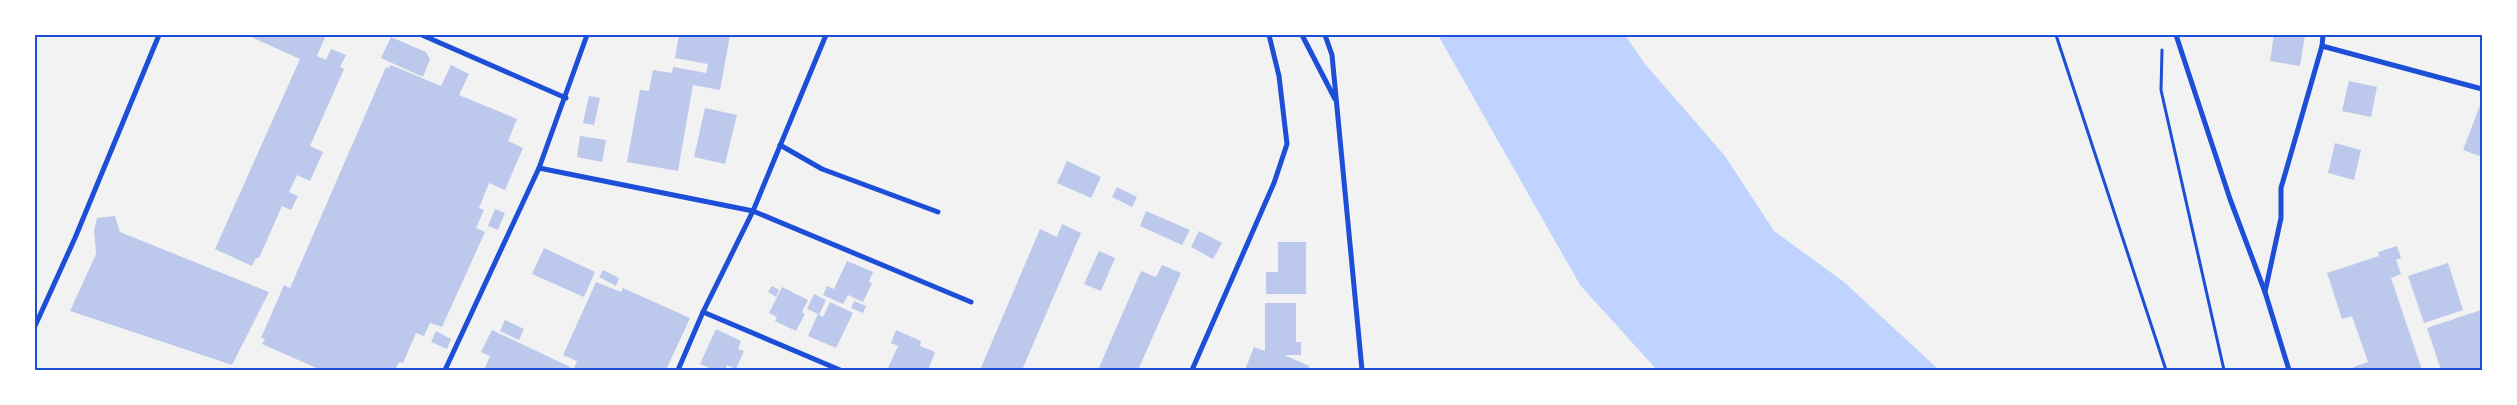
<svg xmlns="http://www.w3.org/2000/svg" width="2517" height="405" font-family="Karla,sans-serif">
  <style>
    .water { fill: #bfd3fe }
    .building { fill: #bdc9ec }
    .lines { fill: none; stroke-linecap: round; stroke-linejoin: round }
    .path { stroke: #1d4ed8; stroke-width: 3 }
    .minor { stroke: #1d4ed8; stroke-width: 5 }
    .neatline { fill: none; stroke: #1d4ed8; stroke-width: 2 }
  </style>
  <rect width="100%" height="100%" fill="#f2f2f2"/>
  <polygon class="water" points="1438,35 1625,35 1645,64 1725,156 1774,231 1844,282 1939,370 1657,370 1580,285"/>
  <g class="building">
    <polygon points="247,35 326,35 317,56 326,60 331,49 346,55 340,67 344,69 310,146 323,152 310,181 297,175 289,192 298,196 291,210 282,206 259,258 256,258 252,266 215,249 300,59"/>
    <polygon points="679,35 730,35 720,90 693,85 678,171 627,162 640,90 649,91 653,70 672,73 673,67 706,73 708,64 675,58"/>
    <polygon points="2274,35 2305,35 2300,66 2270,61"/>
    <polygon points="391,37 426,52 430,59 423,77 381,58"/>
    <polygon points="391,65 441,86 451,65 469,74 459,95 517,119 508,141 523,148 505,190 489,183 479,208 484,210 476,228 485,232 442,327 430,323 424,336 416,333 403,363 399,362 395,370 321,370 262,344 265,339 261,338 284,285 290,288 386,67 389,68"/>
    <polygon points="2349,81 2377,87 2371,117 2342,111"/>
    <polygon points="589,96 600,98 594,125 583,123"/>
    <polygon points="2482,100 2482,157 2463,150"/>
    <polygon points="705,108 737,115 725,164 694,157"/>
    <polygon points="580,136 606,140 602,162 577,157"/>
    <polygon points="2335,143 2361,150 2354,180 2328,173"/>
    <polygon points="1067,161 1101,177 1091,198 1057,183"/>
    <polygon points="1117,187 1137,197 1132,207 1112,197"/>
    <polygon points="495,209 505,213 498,230 488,226"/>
    <polygon points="1146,211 1190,230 1182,245 1140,226"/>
    <polygon points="115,216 120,232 269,292 232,365 70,311 96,254 94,230 97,218"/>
    <polygon points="1062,224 1081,233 1022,370 980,370 1040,229 1057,237"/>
    <polygon points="1199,231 1222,243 1213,259 1191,247"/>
    <polygon points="1278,242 1306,242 1306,294 1266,294 1266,272 1278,272"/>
    <polygon points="2397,246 2401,258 2396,260 2401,274 2391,278 2422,370 2354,370 2353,367 2368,362 2352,316 2342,319 2327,273 2379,256 2378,252"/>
    <polygon points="544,248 595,272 584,297 532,274"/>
    <polygon points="1099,251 1115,258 1101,291 1084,284"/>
    <polygon points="847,261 873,272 869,282 872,283 863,302 848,295 843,304 823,295 827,286 834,289"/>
    <polygon points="2448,263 2463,310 2424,323 2408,276"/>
    <polygon points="1162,265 1181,273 1138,370 1098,370 1141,271 1156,277"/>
    <polygon points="603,270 619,278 616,286 599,277"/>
    <polygon points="596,282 621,292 623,288 690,318 666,370 573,370 577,361 563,355"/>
    <polygon points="772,286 779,290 776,297 768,292"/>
    <polygon points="782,287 808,300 802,312 805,314 796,331 775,321 777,317 769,313"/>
    <polygon points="814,294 826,300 819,315 823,317 830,302 853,313 836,348 808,336 818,314 807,309"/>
    <polygon points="854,301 866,306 863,313 851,308"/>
    <polygon points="1265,303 1296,303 1296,342 1301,342 1301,355 1284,355 1309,366 1309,370 1245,370 1254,347 1265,351"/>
    <polygon points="2481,310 2482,370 2441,370 2427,328"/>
    <polygon points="505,320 524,329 519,340 500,331"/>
    <polygon points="716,329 741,341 738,349 744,351 736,369 727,365 725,370 714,370 700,364"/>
    <polygon points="492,330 570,367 569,370 484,370 490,356 481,352"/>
    <polygon points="896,330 921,341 920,346 935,352 928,370 893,370 888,368 898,346 891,343"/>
    <polygon points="436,331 451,339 447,349 431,342"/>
  </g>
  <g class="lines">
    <g class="path">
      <polyline points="2056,35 2166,370"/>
      <polyline points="2162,50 2161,90 2224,370"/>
    </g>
    <g class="minor">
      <polyline points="422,35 566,98"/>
      <polyline points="826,35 753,211 971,302"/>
      <polyline points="1302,35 1335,99"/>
      <polyline points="1325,35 1332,55 1362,370"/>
      <polyline points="2176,35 2230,199 2265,292 2289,370"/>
      <polyline points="2322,46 2482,89"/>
      <polyline points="780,145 822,169 938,212"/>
      <polyline points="539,168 753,211 703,312 678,370"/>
      <polyline points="2265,292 2281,218 2281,188 2322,46 2323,35"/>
      <polyline points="703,312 840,370"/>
      <polyline points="35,326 75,238 159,35"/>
      <polyline points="445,370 539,168 587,35"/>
      <polyline points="1192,370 1274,183 1287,144 1279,76 1269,35"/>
    </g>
  </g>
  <rect width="2517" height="405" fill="none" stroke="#ffffff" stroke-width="72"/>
  <rect x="36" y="36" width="2445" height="333" class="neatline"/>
</svg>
